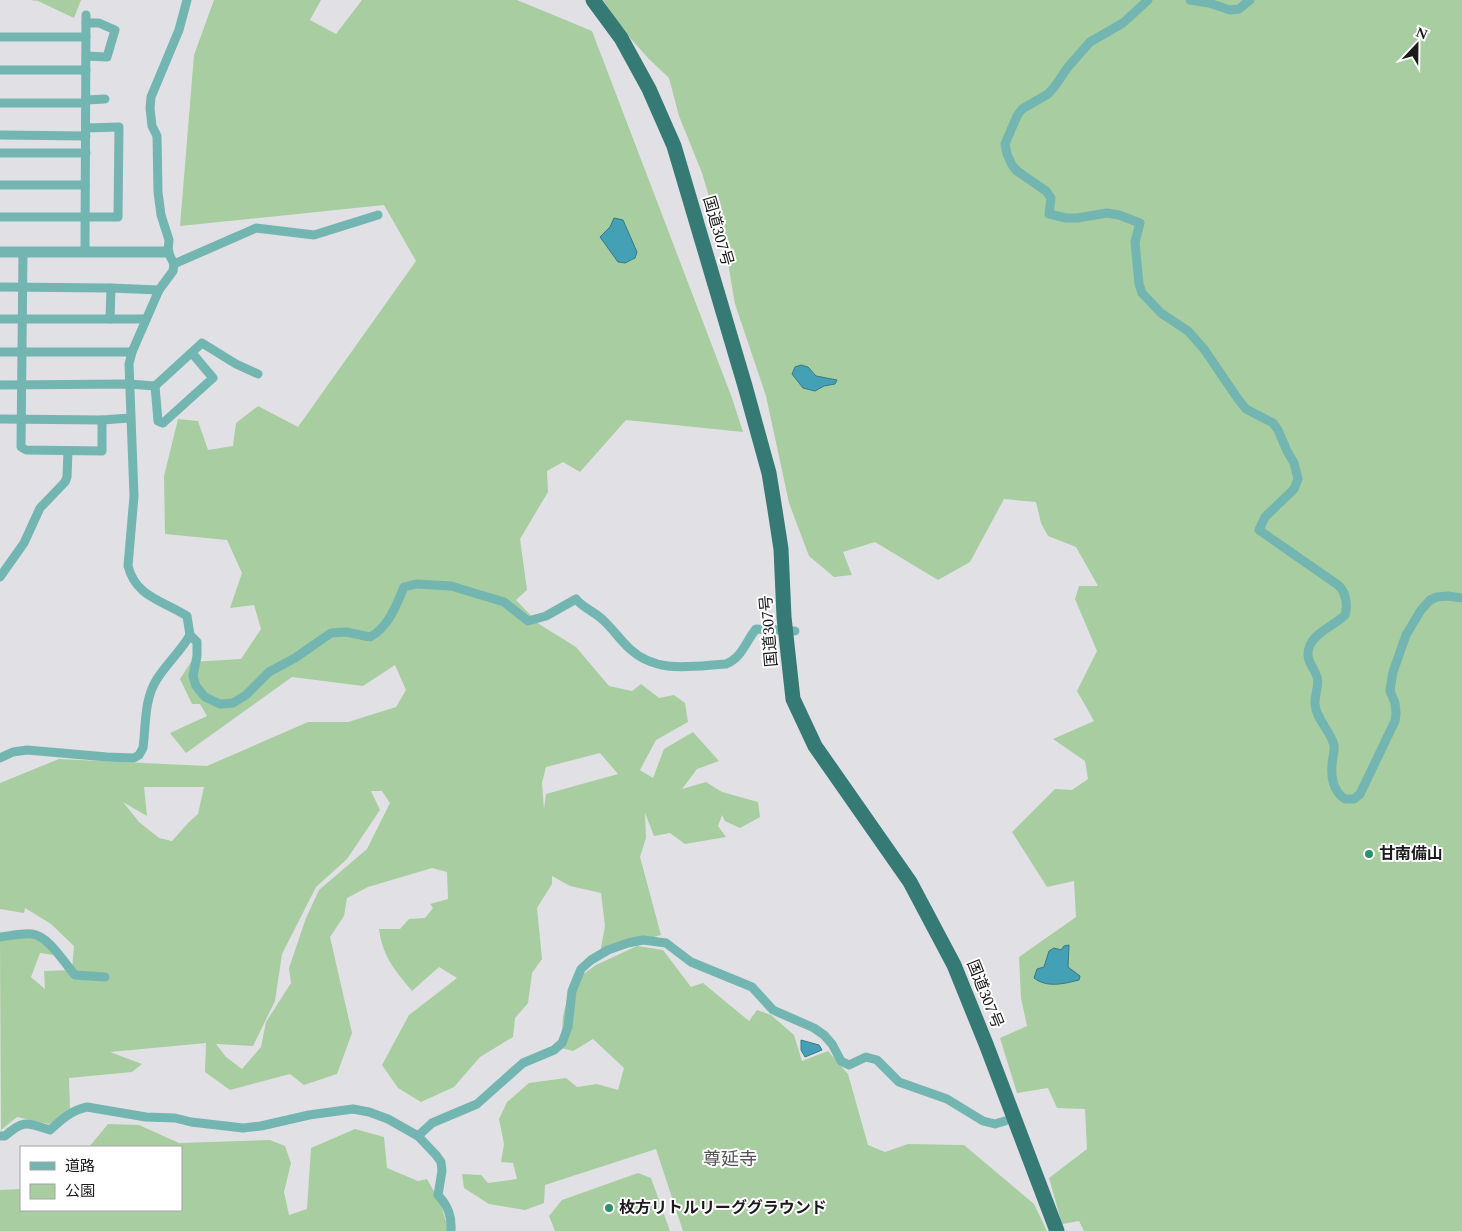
<svg xmlns="http://www.w3.org/2000/svg" width="1462" height="1231" font-family="Spectral,'Noto Sans JP',serif">
  <style>
    .green { fill: #a8cda0; fill-rule: evenodd }
    .water { fill: #44a0b4; stroke: #387886 }
    .lines { fill: none; stroke-linecap: round; stroke-linejoin: round }
    .minor { stroke: #73b5b0; stroke-width: 9 }
    .tertiary { stroke: #73b5b0; stroke-width: 11 }
    .trunk { stroke: #367a75; stroke-width: 15 }
    .poi-dot { fill: #2d906b; stroke: #fff; stroke-width: 2 }
    .labels { text-anchor: middle; dominant-baseline: central; stroke-width: 4; stroke-linejoin: round; paint-order: stroke }
    .street-label { font-size: 16px; fill: #1b1b1c; stroke: #fff }
    .poi-label { font-size: 16px; font-weight: bold; fill: #1b1b1c; stroke: #fff; text-anchor: start }
    .neighbourhood-label { font-size: 18px; fill: #555559; stroke: #fff }
  </style>
  <rect width="100%" height="100%" fill="#e1e1e5"/>
  <g class="green">
    <polygon points="30,0 81,0 74,18 38,1"/>
    <path d="M 214,0 L 321,0 L 310,20 L 336,34 L 362,0 L 517,0 L 592,31 L 732,398 L 743,432 L 626,420 L 580,472 L 563,462 L 547,471 L 548,492 L 520,539 L 527,590 L 516,600 L 539,624 L 576,647 L 609,686 L 632,691 L 641,684 L 659,698 L 674,695 L 685,703 L 688,722 L 656,740 L 640,770 L 653,778 L 664,749 L 693,732 L 719,761 L 697,769 L 682,789 L 706,782 L 722,792 L 758,802 L 760,817 L 740,828 L 725,821 L 722,815 L 718,826 L 726,837 L 685,844 L 670,833 L 654,836 L 645,813 L 646,838 L 640,857 L 661,935 L 600,953 L 605,926 L 601,893 L 570,886 L 552,876 L 552,884 L 537,908 L 542,959 L 532,973 L 528,1003 L 515,1018 L 513,1037 L 480,1057 L 454,1087 L 421,1102 L 398,1088 L 382,1065 L 409,1015 L 457,978 L 439,967 L 412,991 C 395,970 383,958 379,929 L 400,929 L 409,919 L 425,918 L 433,908 L 430,904 L 448,899 L 447,872 L 432,868 L 368,887 L 347,898 L 344,916 L 330,937 L 352,1033 L 337,1074 L 304,1085 L 290,1074 L 230,1090 L 205,1072 L 206,1043 L 110,1052 L 142,1064 L 132,1072 L 69,1078 L 70,1110 L 49,1124 L 17,1117 L 1,1130 L 0,939 L 21,933 L 47,944 L 53,955 L 40,953 L 31,977 L 45,989 L 44,971 L 72,970 L 74,946 L 51,924 L 25,908 L 24,913 L 0,909 L 0,783 L 59,759 L 207,766 L 308,722 L 348,722 L 396,707 L 406,690 L 395,665 L 363,686 L 292,677 L 186,753 L 170,733 L 207,716 L 200,704 L 192,704 L 180,679 L 191,662 L 241,659 L 261,629 L 254,605 L 230,608 L 242,573 L 227,540 L 165,534 L 164,476 L 178,419 L 198,421 L 208,450 L 233,446 L 236,423 L 258,406 L 298,427 L 416,261 L 384,205 L 180,226 L 194,55 ZM 600,753 L 618,774 L 546,794 L 544,809 L 542,783 L 546,767 ZM 144,787 L 204,787 L 198,814 L 189,822 L 172,841 L 159,838 L 139,822 L 123,802 L 147,816 ZM 371,791 L 382,791 L 390,803 L 367,849 L 319,890 L 306,918 L 289,968 L 291,983 L 266,1022 L 261,1047 L 242,1069 L 226,1057 L 216,1044 L 253,1046 L 275,1001 L 282,954 L 316,887 L 347,859 L 380,810 Z"/>
    <polygon points="603,0 1462,0 1462,1231 1084,1231 1079,1221 1062,1224 1049,1178 1087,1149 1085,1109 1057,1108 1048,1088 1017,1093 1000,1038 1027,1026 1021,998 1019,957 1076,917 1074,881 1047,887 1012,832 1055,789 1072,790 1088,779 1085,761 1053,739 1094,721 1077,691 1097,651 1075,599 1079,586 1098,586 1076,547 1048,536 1041,523 1036,502 1004,499 970,562 938,580 875,542 843,552 852,575 834,577 809,556 789,503 766,396 735,304 727,257 702,173 679,116 669,78 649,59 623,30"/>
    <polygon points="637,946 663,950 691,987 703,983 749,1021 757,1010 771,1015 794,1035 802,1061 828,1051 848,1074 868,1145 885,1152 908,1144 964,1145 1034,1204 1047,1231 683,1231 656,1149 545,1185 544,1203 525,1210 489,1204 464,1188 462,1174 481,1175 488,1183 517,1179 513,1163 501,1162 504,1144 499,1119 507,1102 529,1083 566,1078 577,1087 597,1084 618,1090 624,1068 593,1039 573,1051 561,1048 563,1016 571,983 596,965"/>
    <polygon points="108,1124 139,1125 179,1143 270,1140 285,1146 291,1163 284,1192 289,1215 307,1209 311,1148 355,1129 384,1137 387,1168 418,1181 427,1179 440,1202 449,1231 0,1231 0,1190 21,1189 21,1210 181,1210 181,1147 89,1147"/>
    <polygon points="638,1173 651,1178 670,1231 555,1231 549,1216 562,1200"/>
  </g>
  <g class="water">
    <polygon points="614,218 623,220 637,252 635,258 625,263 618,262 600,237 610,227"/>
    <polygon points="801,365 808,367 816,376 837,380 835,384 824,386 815,391 803,388 792,374 795,367"/>
    <path d="M 1069,945 L 1068,967 L 1080,976 L 1079,980 C 1063,984 1047,988 1034,978 L 1037,969 L 1044,967 L 1049,951 L 1054,948 L 1061,950 L 1064,946 Z"/>
    <polygon points="801,1040 819,1045 822,1050 805,1057 801,1050"/>
  </g>
  <g class="lines">
    <g class="minor">
      <path d="M 187,0 L 179,30 L 151,97 L 150,108 L 152,126 L 157,136 L 158,192 L 161,215 L 169,240 L 168,252 L 174,264 L 173,271 L 159,290 L 132,352 L 129,364 L 134,496 L 128,566 C 136,597 162,600 187,616 L 190,635 L 197,642 L 197,656 L 193,676 L 196,686 L 205,697 L 220,704 L 233,703 L 246,695 L 269,672 L 295,658 L 331,633 L 346,632 L 370,637 C 388,628 397,604 404,587 L 416,584 L 451,586 L 504,602 L 528,621 L 546,616 L 576,599 C 583,608 595,612 603,620 C 613,629 620,640 630,649 C 657,674 692,666 726,664 C 742,658 746,641 756,629 L 795,631"/>
      <path d="M 1148,0 L 1123,23 L 1090,42 L 1068,67 L 1055,86 L 1048,94 L 1022,109 L 1017,116 L 1005,144 L 1007,154 L 1012,165 L 1017,171 L 1046,191 L 1051,198 L 1049,214 L 1066,218 L 1077,218 L 1107,213 L 1119,215 L 1140,223 L 1135,242 L 1139,284 L 1142,293 L 1161,313 L 1188,331 L 1204,349 L 1238,399 L 1246,409 L 1273,423 L 1278,430 L 1287,451 L 1294,463 L 1298,479 L 1294,489 L 1265,517 L 1259,530 L 1338,585 C 1346,592 1348,605 1345,615 C 1334,626 1314,632 1309,648 C 1305,660 1314,667 1317,677 C 1320,685 1314,695 1315,704 C 1316,719 1330,730 1334,745 C 1335,752 1332,758 1332,765 C 1331,778 1333,791 1345,799 L 1354,799 L 1360,794 L 1395,721 L 1396,713 L 1395,703 L 1390,691 L 1391,684 L 1393,672 L 1406,635 L 1421,610 L 1430,600 L 1437,597 L 1448,596 L 1462,598"/>
      <polyline points="1190,0 1209,3 1230,10 1239,9 1250,0"/>
      <polyline points="0,37 86,37"/>
      <polyline points="86,56 107,57 115,30 99,23 86,23"/>
      <polyline points="0,70 86,70"/>
      <polyline points="86,100 105,99"/>
      <polyline points="0,103 86,103"/>
      <polyline points="0,135 86,136"/>
      <polyline points="0,153 86,153"/>
      <polyline points="0,185 85,185"/>
      <polyline points="0,217 118,217 119,127 86,128"/>
      <polyline points="85,251 86,15"/>
      <polyline points="23,252 21,447 26,450 102,451 102,420"/>
      <polyline points="174,264 256,228 314,235 378,215"/>
      <polyline points="0,287 111,288 159,290"/>
      <polyline points="0,319 146,319"/>
      <polyline points="110,319 111,288"/>
      <polyline points="0,352 132,352"/>
      <polyline points="0,385 129,384 155,386 202,343 236,364 258,374"/>
      <polyline points="155,386 158,421 163,423 213,378 192,353"/>
      <polyline points="0,419 102,420 130,418"/>
      <polyline points="0,577 24,543 40,508 65,482 67,477 68,451"/>
      <path d="M 0,758 L 13,752 L 27,750 L 107,757 L 134,758 L 139,755 L 143,748 C 146,725 144,699 157,679 C 167,663 181,651 190,635"/>
      <path d="M 0,937 C 10,936 22,933 32,934 C 49,936 64,963 75,975 L 105,977"/>
      <path d="M 0,1136 L 5,1136 C 24,1119 27,1123 50,1130 C 62,1119 72,1110 87,1107 L 146,1117 L 175,1118 L 191,1122 L 243,1128 L 261,1126 L 309,1115 L 338,1111 L 353,1109 L 369,1112 L 388,1119 L 418,1136 L 436,1155 L 441,1162 L 442,1171 L 438,1195 C 448,1206 452,1216 451,1231"/>
      <polyline points="418,1136 432,1123 477,1104 523,1063 554,1050 562,1043 568,1027 572,991 581,969 591,960 608,950 628,943 643,940 666,943 691,962 752,987 773,1010 814,1028 824,1035 832,1044 841,1061 849,1065 866,1057 877,1060 899,1082 947,1099 983,1121 995,1124 1005,1121"/>
    </g>
    <polyline class="tertiary" points="0,252 168,252"/>
    <polyline class="trunk" points="593,0 621,38 649,89 674,146 745,386 769,473 775,510 781,549 784,617 793,699 815,746 910,882 954,965 986,1044 1057,1231"/>
  </g>
  <g class="poi-dot">
    <circle cx="1369" cy="854" r="5"/>
    <circle cx="609" cy="1208" r="5"/>
  </g>
  <g class="labels">
    <g class="street-label">
      <text transform="translate(718 231) rotate(74)">国道307号</text>
      <text transform="translate(769 631) rotate(-95)">国道307号</text>
      <text transform="translate(985 994) rotate(68)">国道307号</text>
    </g>
    <g class="poi-label">
      <text x="1379" y="854">甘南備山</text>
      <text x="619" y="1208">枚方リトルリーググラウンド</text>
    </g>
    <g class="neighbourhood-label">
      <text x="730" y="1159">尊延寺</text>
    </g>
  </g>
  <rect x="20" y="1146" width="162" height="65" fill="#ffffff" stroke="#a4a4a4"/>
  <rect x="30" y="1162" width="25" height="8" fill="#73b5b0" stroke="#a4a4a4"/>
  <text x="65" y="1171" font-size="15" fill="#1b1b1c">道路</text>
  <rect x="30" y="1184" width="25" height="15" fill="#a8cda0" stroke="#a4a4a4"/>
  <text x="65" y="1196" font-size="15" fill="#1b1b1c">公園</text>
  <g transform="translate(1417 45) rotate(22)" stroke="#ffffff" stroke-width="4" paint-order="stroke">
  <path d="M0-4L9 19L0 12L-9 19Z" fill="#1b1b1c"/>
  <text y="-8" font-size="14" font-weight="bold" text-anchor="middle" fill="#1b1b1c">N</text>
  </g>
</svg>
